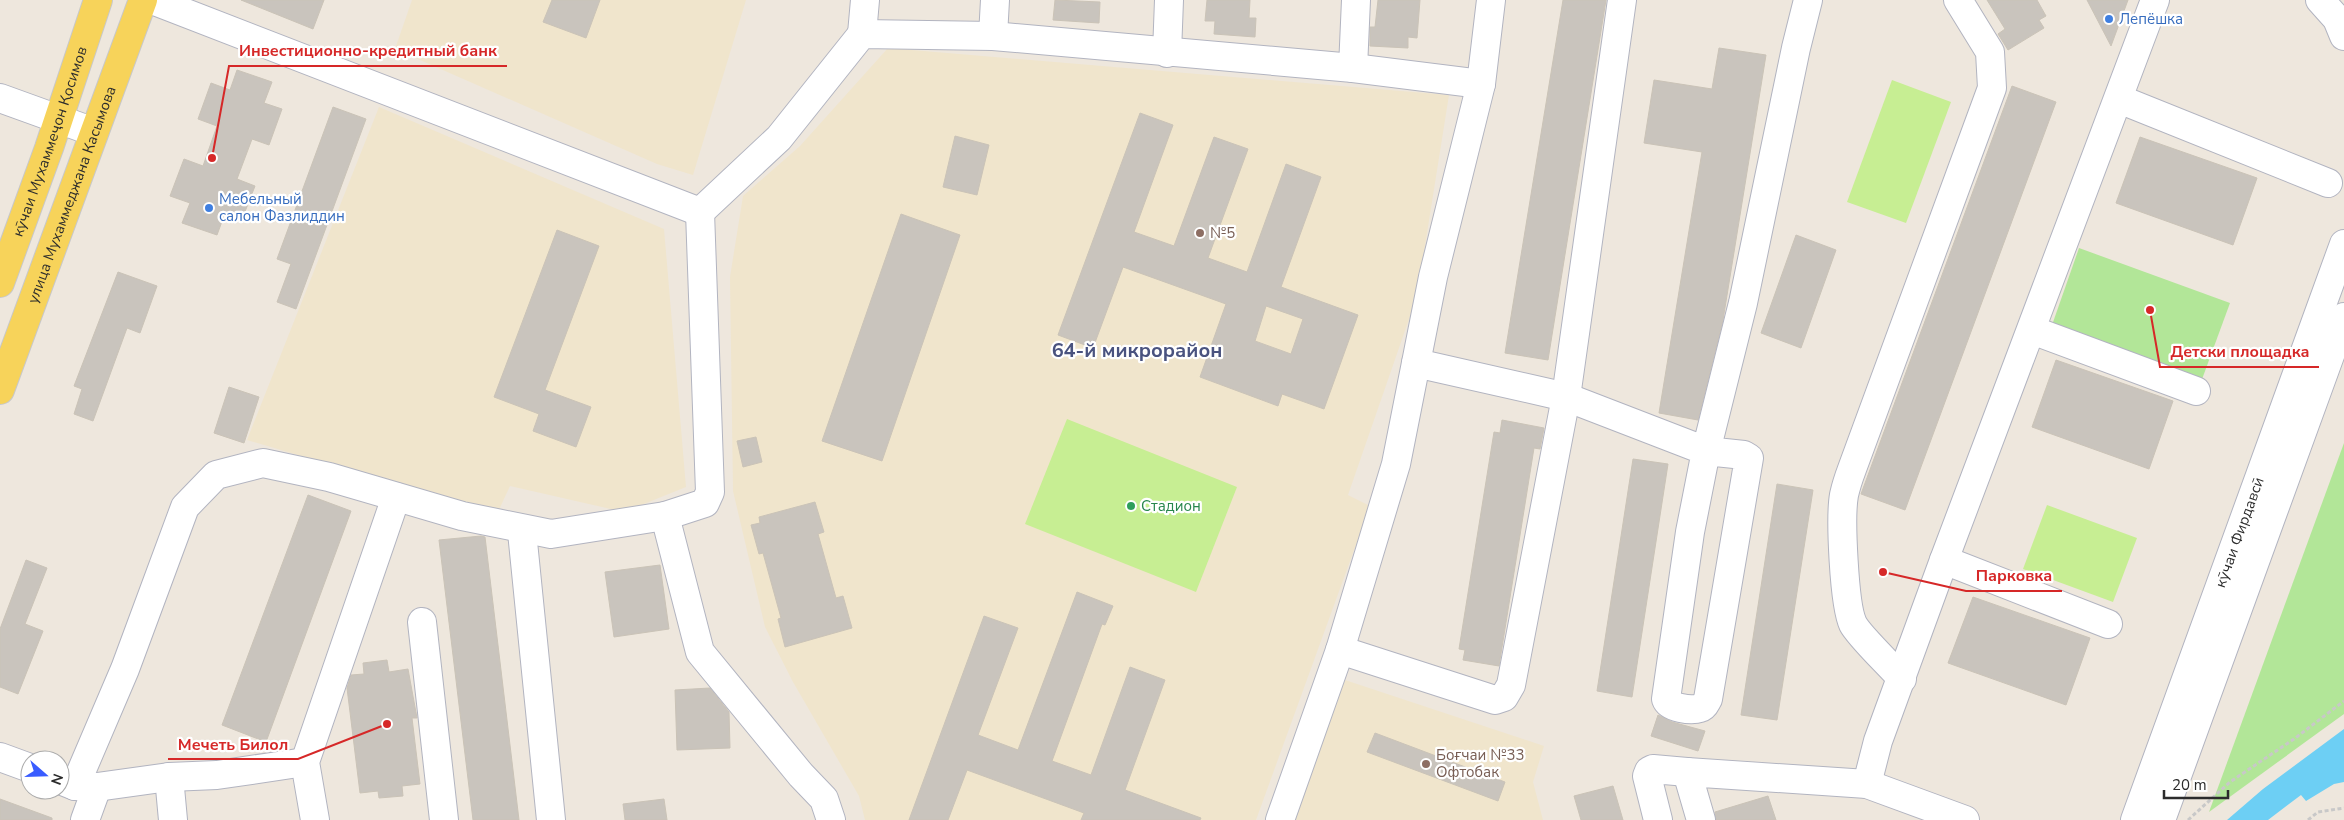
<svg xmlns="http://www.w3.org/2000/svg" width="2344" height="820" font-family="'Nunito Sans',sans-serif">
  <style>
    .education { fill: #f0e5cc }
    .green { fill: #b2e698 }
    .pitch { fill: #c7ee93 }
    .water { fill: #6dcff4 }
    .building { fill: #c9c4bd; stroke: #cac3b7; fill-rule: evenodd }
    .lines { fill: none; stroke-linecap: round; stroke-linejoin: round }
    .minor-casing { stroke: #b2b4c0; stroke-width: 30 }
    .major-casing { stroke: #c8c8c8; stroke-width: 30 }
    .path { stroke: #c8c8c8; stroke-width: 3; stroke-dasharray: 4 2.5; stroke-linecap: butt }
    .minor { stroke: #fff; stroke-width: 28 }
    .major { stroke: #f7d35a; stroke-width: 28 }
    .shop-dot { fill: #3f7fe0; stroke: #fff; stroke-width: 2 }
    .education-dot { fill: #8d6e63; stroke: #fff; stroke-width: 2 }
    .leisure-dot { fill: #2e9e5b; stroke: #fff; stroke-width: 2 }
    .labels { text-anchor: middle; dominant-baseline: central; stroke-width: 4.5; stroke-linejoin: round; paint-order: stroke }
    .shop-label { font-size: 15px; fill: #366cbe; stroke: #fff; text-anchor: start }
    .street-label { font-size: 15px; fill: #2c2c2c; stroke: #fff }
    .education-label { font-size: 15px; fill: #785e54; stroke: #fff; text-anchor: start }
    .leisure-label { font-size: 15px; fill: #27864d; stroke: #fff; text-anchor: start }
    .district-label { font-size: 20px; font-weight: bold; fill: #4a537f; stroke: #fff }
    .leader { fill: none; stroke: #d62828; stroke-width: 2 }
    .callout-dot { fill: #d62828; stroke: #fff; stroke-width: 2 }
    .callout-label { font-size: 16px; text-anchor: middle; font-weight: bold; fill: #d62828; stroke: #fff; stroke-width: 4.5; stroke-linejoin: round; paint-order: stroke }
  </style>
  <rect width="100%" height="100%" fill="#eee7dd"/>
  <g class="education">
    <polygon points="412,0 746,0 693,175 657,164 395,49"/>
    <polygon points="888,48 1449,95 1417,296 1348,495 1370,506 1256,820 865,820 859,796 793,682 765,627 733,491 730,277 743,196 800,146"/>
    <polygon points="379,107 664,229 686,487 624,512 510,486 497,514 247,440"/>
    <polygon points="1345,680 1544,746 1533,782 1543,820 1293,820"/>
  </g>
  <g class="green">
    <polygon points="2079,248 2230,303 2201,382 2051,328"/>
    <polygon points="2344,443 2344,714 2209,812"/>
  </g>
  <g class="pitch">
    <polygon points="1892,80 1951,102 1906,223 1847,202"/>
    <polygon points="1067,419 1237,487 1196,592 1025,524"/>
    <polygon points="2047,505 2137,538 2113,602 2023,569"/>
  </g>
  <polygon class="water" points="2344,729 2344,782 2334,784 2306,801 2301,795 2268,820 2227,820 2263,789"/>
  <g class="building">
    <polygon points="241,0 324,0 313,29"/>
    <polygon points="552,0 600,0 586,38 543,22"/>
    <polygon points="1055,0 1100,2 1099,23 1053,20"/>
    <polygon points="1207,0 1250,0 1249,18 1256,18 1255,37 1214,34 1215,21 1205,21"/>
    <polygon points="1378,0 1420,0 1417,38 1408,37 1408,48 1370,46 1370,27 1375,27"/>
    <polygon points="1563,0 1606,0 1548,360 1505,353"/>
    <polygon points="1987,0 2037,0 2046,16 2039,20 2044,28 2008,50 1998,34 2005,29"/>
    <polygon points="2087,0 2128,0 2111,46"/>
    <polygon points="1719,48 1766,55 1723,320 1698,420 1659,413 1702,152 1644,143 1654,80 1712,89"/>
    <polygon points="237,70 272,82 264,103 282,109 269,145 252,139 237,179 255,186 241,222 224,216 217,235 182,223 190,203 170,196 184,159 203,166 217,126 198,119 211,83 230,90"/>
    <polygon points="2012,86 2056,102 1905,510 1861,494"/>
    <polygon points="333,107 366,119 296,309 277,302 291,264 277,259"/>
    <path d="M 1140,113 L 1173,125 L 1134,232 L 1174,246 L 1214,137 L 1248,149 L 1208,258 L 1247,272 L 1286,164 L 1321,177 L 1281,287 L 1358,315 L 1324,409 L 1282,394 L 1278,406 L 1200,377 L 1226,304 L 1123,267 L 1093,348 L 1058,335 ZM 1266,306 L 1303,319 L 1291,354 L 1255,341 Z"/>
    <polygon points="955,136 989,145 977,195 943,187"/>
    <polygon points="2140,137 2257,178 2233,245 2116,203"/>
    <polygon points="901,214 960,235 882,461 822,441"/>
    <polygon points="557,230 599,246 545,390 591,407 576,447 533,431 539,414 494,397"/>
    <polygon points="1796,235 1836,250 1801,348 1761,333"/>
    <polygon points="118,272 157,286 140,333 127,328 93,421 74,414 82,389 74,386"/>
    <polygon points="2056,360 2173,401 2149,469 2032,427"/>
    <polygon points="229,387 259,397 244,443 214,433"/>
    <polygon points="1502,420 1544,428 1540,449 1534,448 1499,666 1463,660 1465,650 1459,649 1494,432 1500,433"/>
    <polygon points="756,437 762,462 743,467 737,441"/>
    <polygon points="1633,459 1668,464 1632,697 1597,691"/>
    <polygon points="1777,484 1813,490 1777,720 1741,715"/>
    <polygon points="308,495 351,511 266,742 222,725"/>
    <polygon points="815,502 824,532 818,534 836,598 843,596 852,628 785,647 778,619 781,618 763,553 759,554 751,525 760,523 759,517"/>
    <polygon points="481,536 485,537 519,820 473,820 439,540"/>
    <polygon points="26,560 47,568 25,624 43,631 18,694 0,687 0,629"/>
    <polygon points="660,565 669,629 614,637 605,572"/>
    <polygon points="1077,592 1113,606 1105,625 1102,624 1052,761 1091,775 1130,667 1165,680 1125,790 1201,818 1200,820 1081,820 1084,813 967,770 948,820 909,820 984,616 1018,628 978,735 1018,750"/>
    <polygon points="1973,597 2090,638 2066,705 1948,663"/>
    <polygon points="387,660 389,672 408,669 417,718 412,718 420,784 402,786 403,796 379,798 378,791 360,793 347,688 351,675 364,674 363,663"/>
    <polygon points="710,688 729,712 730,748 677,750 675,690"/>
    <polygon points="1658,715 1672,722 1705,731 1698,751 1651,736"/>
    <polygon points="1375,733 1505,782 1498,801 1367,752"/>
    <polygon points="1613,786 1623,820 1581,820 1574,796"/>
    <polygon points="1768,796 1776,820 1716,820 1715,812"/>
    <polygon points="0,799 52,818 52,820 0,820"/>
    <polygon points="664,799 667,820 625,820 623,804"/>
  </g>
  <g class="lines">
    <defs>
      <g id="minor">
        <polyline points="152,0 700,212 779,138 862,34 993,36 1353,68 1481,84"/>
        <polyline points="2320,0 2337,19 2344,36"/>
        <polyline points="862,34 865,0"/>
        <polyline points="993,36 995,0"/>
        <polyline points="1167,53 1169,0"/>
        <polyline points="1353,68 1356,0"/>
        <polyline points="0,98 94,132"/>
        <polyline points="2119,99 2328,183"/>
        <polyline points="700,212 710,492 705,503 665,516 700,652 801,775 824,799 831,820"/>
        <polyline points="2032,330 2196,391"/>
        <path d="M 1416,363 L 1566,397 L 1706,451 L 1744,455 L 1749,458 L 1708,699 C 1706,702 1705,707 1700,708 C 1691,711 1669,708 1666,699 L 1690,532 L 1706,451 L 1743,303 L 1796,48 L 1808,0"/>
        <polyline points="522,532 551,820"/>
        <polyline points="1944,560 2108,624"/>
        <polyline points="422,622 444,820"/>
        <polyline points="1340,650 1495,700 1504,697 1511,685 1566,397 1622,0"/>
        <path d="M 1902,679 C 1892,667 1859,636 1853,624 C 1844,605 1840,517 1844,495 C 1846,486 1849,477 1852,469 L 1992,88 L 1990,52 L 1958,0"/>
        <polyline points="0,757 30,768"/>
        <polyline points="169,777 173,820"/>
        <polyline points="60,780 75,786 125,669 185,507 216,475 263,463 329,477 462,516 551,534 665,516"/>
        <polyline points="1867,784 1878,741 1944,560 2155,0"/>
        <polyline points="75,786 97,787 169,777 217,775 305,762"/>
        <polyline points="85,820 97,787"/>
        <polyline points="315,820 305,762 396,497"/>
        <polyline points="1280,820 1340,650 1396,464 1433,277 1481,84 1491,0"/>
        <polyline points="1658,820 1647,776 1649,771 1653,769 1687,772"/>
        <polyline points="1701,820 1687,772 1867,784 1965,820"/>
        <path id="s1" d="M 2135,820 L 2344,244"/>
        <polyline points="2161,820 2344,317"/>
      </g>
      <g id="major">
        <path id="s2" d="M 0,283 L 49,148 L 98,0"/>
        <path id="s3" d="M 0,390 L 143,0"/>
      </g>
    </defs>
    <use href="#minor" class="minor-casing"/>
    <use href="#major" class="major-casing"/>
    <g class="path">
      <polyline points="2188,820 2230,782 2294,739 2344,701"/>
      <polyline points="2308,820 2318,812 2344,808"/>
    </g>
    <use href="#minor" class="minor"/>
    <use href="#major" class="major"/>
  </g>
  <g class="shop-dot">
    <circle cx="2109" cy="19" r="5"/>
    <circle cx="209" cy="208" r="5"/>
  </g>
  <g class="education-dot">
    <circle cx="1200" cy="233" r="5"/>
    <circle cx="1426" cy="764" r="5"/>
  </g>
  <circle class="leisure-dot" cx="1131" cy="506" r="5"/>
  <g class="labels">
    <g class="shop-label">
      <text x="2119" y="19">Лепёшка</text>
      <text x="219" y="199">Мебельный<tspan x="219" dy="17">салон Фазлиддин</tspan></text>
    </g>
    <g class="street-label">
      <text stroke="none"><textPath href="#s2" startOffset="150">кӯчаи Мухаммеҷон Қосимов</textPath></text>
      <text stroke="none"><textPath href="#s3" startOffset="208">улица Мухаммеджана Касымова</textPath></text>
      <text stroke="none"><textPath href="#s1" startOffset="306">кӯчаи Фирдавсӣ</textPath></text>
    </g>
    <g class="education-label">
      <text x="1210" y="233">№5</text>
      <text x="1436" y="755">Боғчаи №33<tspan x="1436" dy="17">Офтобак</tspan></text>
    </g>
    <g class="leisure-label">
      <text x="1141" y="506">Стадион</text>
    </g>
    <g class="district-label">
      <text x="1137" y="350">64-й микрорайон</text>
    </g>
  </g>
  <path class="leader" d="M212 158L229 66H507M2150 310L2160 367H2319M1883 572L1966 591H2062M387 724L298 759H168"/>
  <g class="callout-dot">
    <circle cx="212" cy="158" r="5"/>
    <circle cx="2150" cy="310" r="5"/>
    <circle cx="1883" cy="572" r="5"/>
    <circle cx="387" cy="724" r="5"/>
  </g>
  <g class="callout-label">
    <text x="368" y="56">Инвестиционно-кредитный банк</text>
    <text x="2240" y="357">Детски площадка</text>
    <text x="2014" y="581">Парковка</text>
    <text x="233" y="750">Мечеть Билол</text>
  </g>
  <g transform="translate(45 775) rotate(110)"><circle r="24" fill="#ffffff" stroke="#ababab"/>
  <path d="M0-4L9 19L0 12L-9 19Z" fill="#395cff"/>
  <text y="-8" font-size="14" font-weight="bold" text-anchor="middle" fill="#2c2c2c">N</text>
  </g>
  <path d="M2164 790v8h64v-8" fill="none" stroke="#2c2c2c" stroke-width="2.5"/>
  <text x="2172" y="790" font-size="15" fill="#2c2c2c" stroke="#ffffff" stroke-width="4" paint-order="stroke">20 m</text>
</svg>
